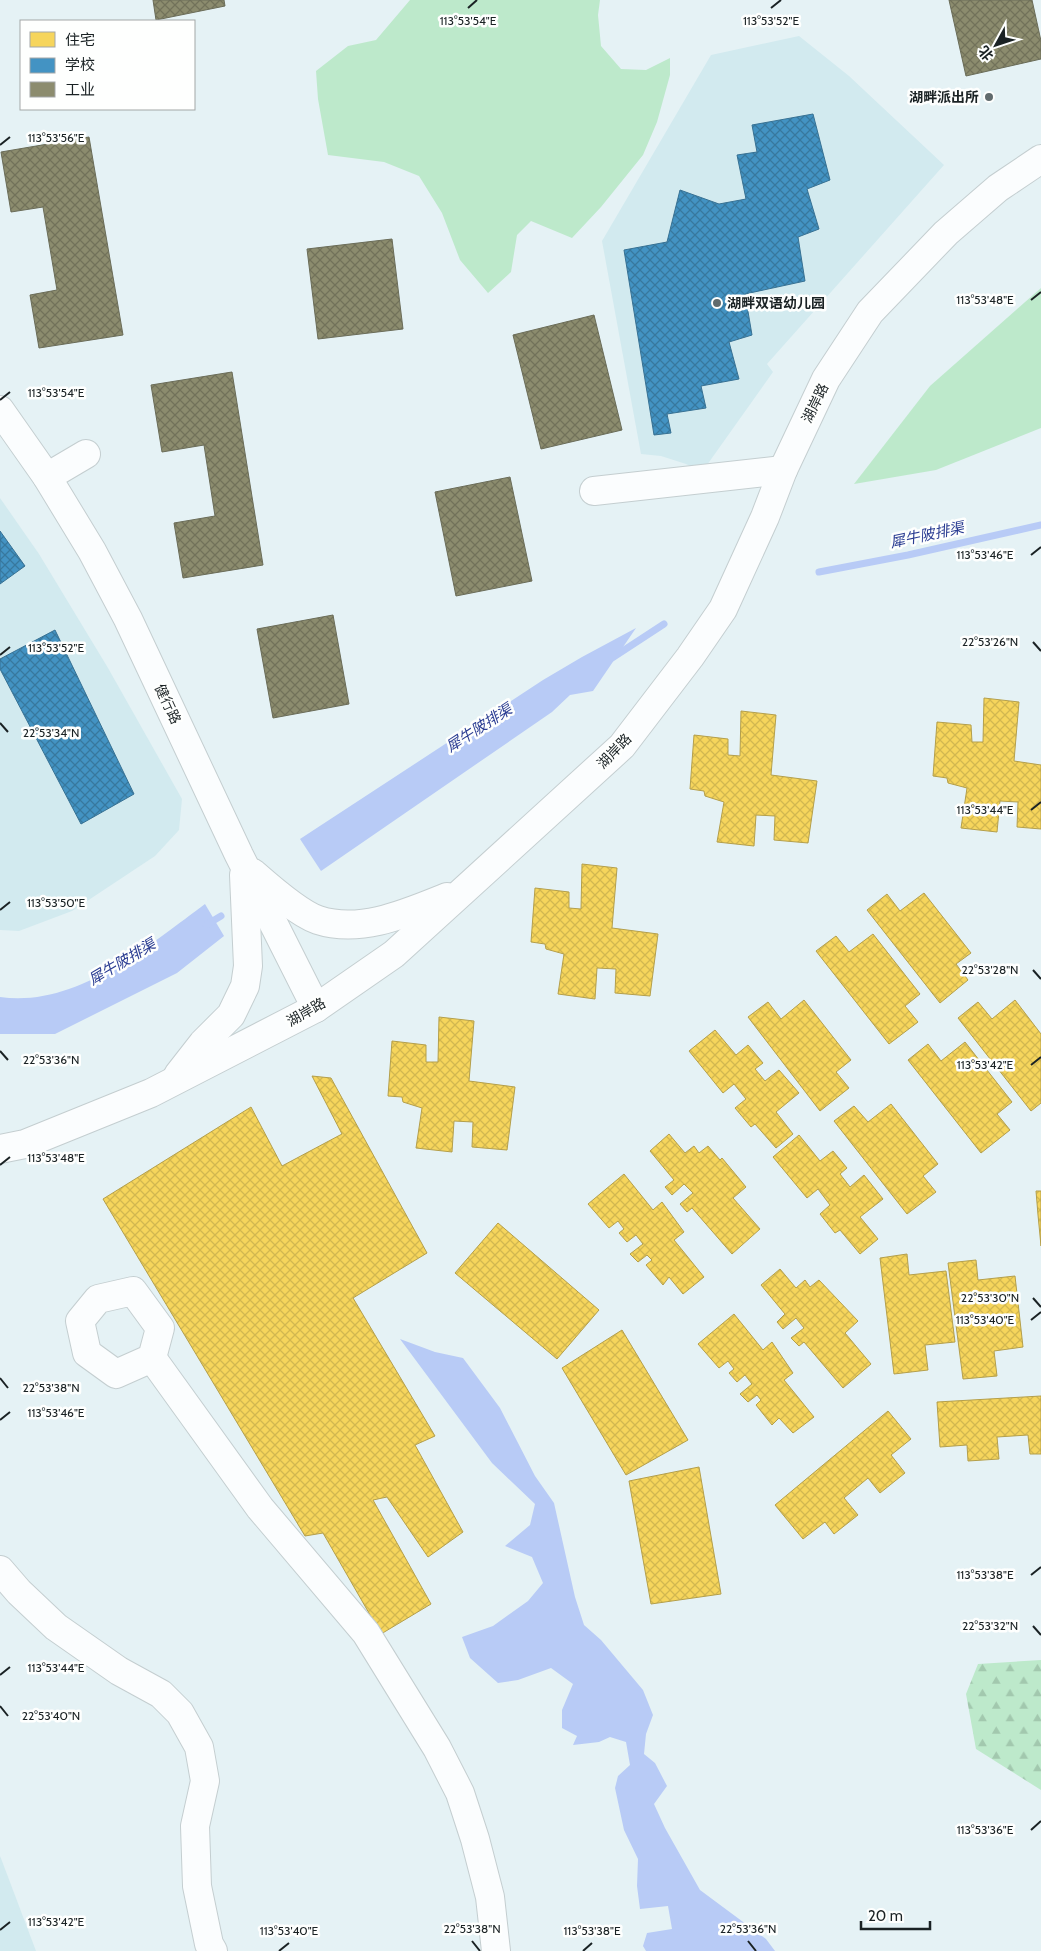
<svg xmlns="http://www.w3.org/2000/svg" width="1041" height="1951" font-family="Cabin,'Noto Sans SC',sans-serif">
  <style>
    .built { fill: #d2eaef }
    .green { fill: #bde9cb }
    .forest { fill: url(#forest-firs) }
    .water { fill: #b8cbf6 }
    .homes { fill: url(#homes-cross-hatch); stroke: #b49f4b }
    .schools { fill: url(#schools-cross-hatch); stroke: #377193 }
    .industry { fill: url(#industry-cross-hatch); stroke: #6a6c58 }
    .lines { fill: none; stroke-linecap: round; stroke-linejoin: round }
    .stream { stroke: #b8cbf6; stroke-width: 7 }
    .minor-casing { stroke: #c4ced0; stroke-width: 30 }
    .minor { stroke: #fbfdfe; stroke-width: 28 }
    .ticks { fill: none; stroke: #1a2224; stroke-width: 2 }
    .poi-dot { fill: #616b6d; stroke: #fefffe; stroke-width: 2 }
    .labels { text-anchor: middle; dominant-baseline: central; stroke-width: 5; stroke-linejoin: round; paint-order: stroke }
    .poi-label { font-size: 14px; font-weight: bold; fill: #1a2224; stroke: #fefffe; text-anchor: end }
    .street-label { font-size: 14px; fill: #1a2224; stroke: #fefffe }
    .water-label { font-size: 15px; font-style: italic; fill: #2a3c92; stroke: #fefffe }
    .ticks-label { font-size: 12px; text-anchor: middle; fill: #1a2224; stroke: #fefffe; stroke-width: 5; stroke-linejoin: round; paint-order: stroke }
  </style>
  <defs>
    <pattern id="forest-firs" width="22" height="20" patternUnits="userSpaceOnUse" patternTransform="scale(1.25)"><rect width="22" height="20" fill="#bde9cb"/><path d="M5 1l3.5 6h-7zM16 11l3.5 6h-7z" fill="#a2c8ae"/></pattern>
    <pattern id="homes-cross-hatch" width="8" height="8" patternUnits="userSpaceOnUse" patternTransform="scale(1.25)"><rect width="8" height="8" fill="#f6d55c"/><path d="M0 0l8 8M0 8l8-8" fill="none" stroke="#d2b750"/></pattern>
    <pattern id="schools-cross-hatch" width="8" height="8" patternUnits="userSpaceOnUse" patternTransform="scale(1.25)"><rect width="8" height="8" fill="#4393c3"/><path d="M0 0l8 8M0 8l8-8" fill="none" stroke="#37789e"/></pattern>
    <pattern id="industry-cross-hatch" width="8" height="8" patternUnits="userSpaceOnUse" patternTransform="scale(1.25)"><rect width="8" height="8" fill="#8c8c6e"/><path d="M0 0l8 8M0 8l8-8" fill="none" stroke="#72725a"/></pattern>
  </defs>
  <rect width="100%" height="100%" fill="#e5f2f5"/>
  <g class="built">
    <polygon points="799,36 849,76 944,165 767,364 773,372 702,472 686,464 661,456 641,454 602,241 711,55"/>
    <polygon points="0,498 39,554 108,668 182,799 179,830 155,856 72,911 19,931 0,930"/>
    <polygon points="0,1856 2,1861 36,1951 0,1951"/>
  </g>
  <g class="green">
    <polygon points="410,0 600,0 598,15 601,46 621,69 646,70 670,58 670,75 657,122 643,155 601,207 572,238 531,221 517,235 511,272 488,293 460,260 442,213 419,176 384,162 328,155 318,99 316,71 348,46 376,40"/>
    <polygon points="1041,288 1041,428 936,470 854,484 930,386"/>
  </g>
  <polygon class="forest" points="1041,1660 1041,1790 976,1749 966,1694 978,1664"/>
  <g class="water">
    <polygon points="636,628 593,691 570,695 552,712 321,871 300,839 543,680 582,657"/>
    <path d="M 205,904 L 224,936 L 177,973 L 55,1034 L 0,1034 L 0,997 C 76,1008 148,946 205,904 Z"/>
    <polygon points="400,1339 435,1352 463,1358 500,1408 535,1476 554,1503 575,1597 584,1625 601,1640 643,1690 653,1715 646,1734 644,1754 655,1763 667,1786 654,1804 665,1828 700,1890 766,1939 775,1951 646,1951 643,1946 647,1933 672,1929 668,1906 640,1909 637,1886 638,1859 624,1830 615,1788 618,1776 630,1765 626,1742 610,1737 599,1742 573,1745 577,1736 562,1728 562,1710 573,1684 551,1668 518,1680 498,1683 470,1658 462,1637 493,1626 528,1601 543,1583 532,1557 505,1546 530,1525 535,1504 492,1463"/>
  </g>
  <g class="homes">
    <polygon points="984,698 1019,702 1014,761 1041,765 1041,829 1017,827 1018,802 1000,801 997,832 961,828 967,788 948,783 947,778 933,776 937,722 971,725 972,742 983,742"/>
    <polygon points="741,711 776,715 771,775 817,781 808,843 774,840 775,816 756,815 754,846 717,842 724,802 705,796 704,791 690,789 694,735 728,739 728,755 740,756"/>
    <polygon points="582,864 617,868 612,928 658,934 650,996 615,993 616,969 597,968 595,999 558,994 564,954 546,949 545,944 531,942 535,888 569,892 569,908 581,909"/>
    <polygon points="924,893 971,953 956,964 968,980 940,1003 867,910 887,894 900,911"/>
    <polygon points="873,934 920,994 905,1006 918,1022 889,1044 816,951 836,936 849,952"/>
    <polygon points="804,1000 851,1060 836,1072 849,1088 820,1111 748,1017 768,1002 781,1019"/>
    <polygon points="1015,1000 1041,1034 1041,1103 1031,1111 958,1018 978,1002 992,1019"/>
    <polygon points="439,1017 474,1021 469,1081 515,1087 507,1150 472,1147 473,1122 454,1121 452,1152 416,1148 422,1108 403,1102 402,1097 388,1096 392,1041 426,1045 426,1062 438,1062"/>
    <polygon points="715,1030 736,1055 748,1045 763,1063 755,1069 765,1081 779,1070 799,1093 776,1112 793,1134 776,1148 755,1124 751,1127 735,1108 746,1099 734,1084 723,1093 689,1051"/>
    <polygon points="965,1042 1012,1102 997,1114 1010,1130 981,1153 908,1060 928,1044 941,1061"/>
    <polygon points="312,1076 331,1078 427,1253 353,1298 435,1436 415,1445 463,1532 428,1557 387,1497 373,1500 431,1604 381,1634 323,1533 305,1536 103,1199 251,1107 282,1166 342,1134"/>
    <polygon points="891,1104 938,1164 923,1176 936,1192 907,1214 834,1121 854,1106 868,1122"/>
    <polygon points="669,1134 685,1153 694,1146 699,1153 708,1146 720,1160 722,1158 746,1187 733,1198 760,1229 732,1254 692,1208 687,1212 680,1204 693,1193 684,1184 672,1195 665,1187 674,1180 650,1151"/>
    <polygon points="799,1135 820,1161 833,1151 847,1168 840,1174 850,1187 864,1175 883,1199 860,1217 878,1239 860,1254 840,1230 835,1233 820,1214 830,1205 818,1189 807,1198 773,1157"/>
    <polygon points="624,1174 653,1210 662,1202 684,1232 674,1240 704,1277 683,1294 669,1277 663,1285 646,1265 652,1260 647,1255 638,1262 630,1254 643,1244 636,1235 627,1242 619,1233 624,1229 618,1221 609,1228 588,1204"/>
    <polygon points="1036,1191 1041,1191 1041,1246 1038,1215"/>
    <polygon points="498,1223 599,1310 557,1359 455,1273"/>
    <polygon points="907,1254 909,1275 946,1271 955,1342 925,1345 928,1370 894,1374 880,1258"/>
    <polygon points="976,1260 978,1280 1015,1276 1023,1347 994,1351 997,1376 963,1379 948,1263"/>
    <polygon points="780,1269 796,1288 805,1280 810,1287 819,1280 858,1321 845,1333 871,1364 843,1388 804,1342 799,1346 791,1338 804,1328 796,1318 783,1329 777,1322 785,1314 761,1285"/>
    <polygon points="734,1314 763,1350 772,1342 793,1373 784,1380 814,1417 793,1433 779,1418 772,1425 756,1405 761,1400 757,1395 748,1402 740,1394 752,1384 745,1375 737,1382 729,1373 734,1369 728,1361 719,1368 698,1344"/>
    <polygon points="622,1330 688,1440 626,1475 562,1368"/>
    <polygon points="1041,1396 1041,1454 1030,1454 1028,1435 997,1437 999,1459 968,1461 967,1445 940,1447 937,1402"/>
    <polygon points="888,1411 911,1439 891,1455 905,1473 880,1493 868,1478 844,1498 858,1515 834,1534 825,1522 803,1539 775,1505"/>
    <polygon points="699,1467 721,1594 651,1604 629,1481"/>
  </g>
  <g class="schools">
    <polygon points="813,114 830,180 807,189 819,229 798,237 805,281 745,294 752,335 729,342 739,379 701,386 706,408 667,414 671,433 654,435 624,250 667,242 680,190 719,204 746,199 737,155 757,152 752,125"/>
    <polygon points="0,531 25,566 0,584"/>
    <polygon points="55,630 134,794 81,824 0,669 0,659"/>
  </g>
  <g class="industry">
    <polygon points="153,0 224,0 225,6 156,20"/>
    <polygon points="949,0 1032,0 1041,41 1041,59 966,76"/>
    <polygon points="89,137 123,335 39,348 30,295 57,290 43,207 11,212 1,152"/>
    <polygon points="392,239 403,329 318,339 307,249"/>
    <polygon points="594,315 622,430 541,449 513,335"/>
    <polygon points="232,372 263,565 183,578 174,523 215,516 204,445 162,452 151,385"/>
    <polygon points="510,477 532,581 456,596 435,492"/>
    <polygon points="333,615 349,704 273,718 257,629"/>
  </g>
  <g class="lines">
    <g class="stream">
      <polyline points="819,572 908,555 1041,525"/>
      <polyline points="612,658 664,624"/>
      <polyline points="206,925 221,916"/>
    </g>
    <defs>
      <g id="minor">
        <polyline points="0,410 47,477 92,551 128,619 239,855 316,1008"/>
        <polyline points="47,477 86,454"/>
        <polyline points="594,491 783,470"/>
        <path d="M 253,873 C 269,887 298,913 318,920 C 361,934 407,913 447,897"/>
        <polyline points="178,1075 203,1043 231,1015 245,986 248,966 244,875"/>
        <polyline points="0,1149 25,1144 151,1093 316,1008 394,954 622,746 690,657 723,609 765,517 783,470 826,379 870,312 946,233 998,188 1041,159"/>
        <polygon points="133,1291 160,1328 152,1358 116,1374 87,1353 80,1321 98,1299"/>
        <polyline points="152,1358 260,1508 366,1633 437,1748 460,1793 475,1839 490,1897 496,1951"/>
        <polyline points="0,1570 19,1592 56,1627 119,1671 161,1694 180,1713 199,1747 205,1781 195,1826 197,1886 209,1944 213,1951"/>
      </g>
    </defs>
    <use href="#minor" class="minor-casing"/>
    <use href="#minor" class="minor"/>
  </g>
  <path class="ticks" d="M 468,8 L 477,0M 771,8 L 781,0M 0,145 L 10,137M 1031,300 L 1041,292M 0,400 L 10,392M 1031,555 L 1041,547M 1033,642 L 1041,651M 0,655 L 10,647M 0,723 L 8,732M 1031,810 L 1041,802M 0,910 L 10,902M 1033,970 L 1041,979M 0,1051 L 8,1060M 1031,1065 L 1041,1057M 0,1165 L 10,1157M 1033,1298 L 1041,1307M 1031,1320 L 1041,1312M 0,1378 L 8,1388M 0,1420 L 10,1412M 1031,1575 L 1041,1567M 1033,1626 L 1041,1635M 0,1675 L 10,1667M 0,1706 L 8,1716M 1031,1830 L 1041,1821M 0,1930 L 10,1922M 472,1941 L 480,1951M 748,1941 L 756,1951M 279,1951 L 289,1943M 583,1951 L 592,1943"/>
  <g class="poi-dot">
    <circle cx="989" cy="97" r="5"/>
    <circle cx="717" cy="303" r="5"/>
  </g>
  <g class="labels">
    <g class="poi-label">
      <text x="979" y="97">湖畔派出所</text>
      <text x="727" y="303" text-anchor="start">湖畔双语幼儿园</text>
    </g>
    <g class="street-label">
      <text transform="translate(815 403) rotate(-64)">湖岸路</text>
      <text transform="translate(168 704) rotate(65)">健行路</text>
      <text transform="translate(614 751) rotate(-46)">湖岸路</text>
      <text transform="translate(306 1012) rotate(-30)">湖岸路</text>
    </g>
    <g class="water-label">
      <text transform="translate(927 535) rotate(-12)">犀牛陂排渠</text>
      <text transform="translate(479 728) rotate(-33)">犀牛陂排渠</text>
      <text transform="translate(122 962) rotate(-31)">犀牛陂排渠</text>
    </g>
  </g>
  <g class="ticks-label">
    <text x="468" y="25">113°53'54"E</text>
    <text x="771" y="25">113°53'52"E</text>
    <text x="56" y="142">113°53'56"E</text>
    <text x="985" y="304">113°53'48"E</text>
    <text x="56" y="397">113°53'54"E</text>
    <text x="985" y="559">113°53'46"E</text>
    <text x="990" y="646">22°53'26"N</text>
    <text x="56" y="652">113°53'52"E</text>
    <text x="51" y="737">22°53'34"N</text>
    <text x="985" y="814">113°53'44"E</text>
    <text x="56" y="907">113°53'50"E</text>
    <text x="990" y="974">22°53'28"N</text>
    <text x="51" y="1064">22°53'36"N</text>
    <text x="985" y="1069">113°53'42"E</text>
    <text x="56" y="1162">113°53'48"E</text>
    <text x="990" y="1302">22°53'30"N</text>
    <text x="985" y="1324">113°53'40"E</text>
    <text x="51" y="1392">22°53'38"N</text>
    <text x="56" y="1417">113°53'46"E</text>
    <text x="985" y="1579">113°53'38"E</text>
    <text x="990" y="1630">22°53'32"N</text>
    <text x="56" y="1672">113°53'44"E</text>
    <text x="51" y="1720">22°53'40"N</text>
    <text x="985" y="1834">113°53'36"E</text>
    <text x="56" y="1926">113°53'42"E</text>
    <text x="472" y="1933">22°53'38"N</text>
    <text x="748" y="1933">22°53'36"N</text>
    <text x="289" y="1935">113°53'40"E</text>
    <text x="592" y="1935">113°53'38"E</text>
  </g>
  <rect x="20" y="20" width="175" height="90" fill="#fefffe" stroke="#a3a7a7"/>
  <rect x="30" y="32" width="25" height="15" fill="#f6d55c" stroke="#a3a7a7"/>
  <text x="65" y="45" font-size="15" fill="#1a2224">住宅</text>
  <rect x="30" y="58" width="25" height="15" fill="#4393c3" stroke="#a3a7a7"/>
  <text x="65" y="70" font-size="15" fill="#1a2224">学校</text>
  <rect x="30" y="82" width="25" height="15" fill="#8c8c6e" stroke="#a3a7a7"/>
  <text x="65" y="95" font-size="15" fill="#1a2224">工业</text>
  <g transform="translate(996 45) rotate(230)" stroke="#fefffe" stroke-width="4" paint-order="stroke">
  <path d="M0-4L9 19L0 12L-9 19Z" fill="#1a2224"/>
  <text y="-8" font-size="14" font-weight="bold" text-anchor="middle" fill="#1a2224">北</text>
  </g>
  <path d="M861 1921v8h69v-8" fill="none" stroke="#1a2224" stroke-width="2.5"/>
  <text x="868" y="1921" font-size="15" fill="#1a2224" stroke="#fefffe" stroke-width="4" paint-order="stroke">20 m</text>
</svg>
